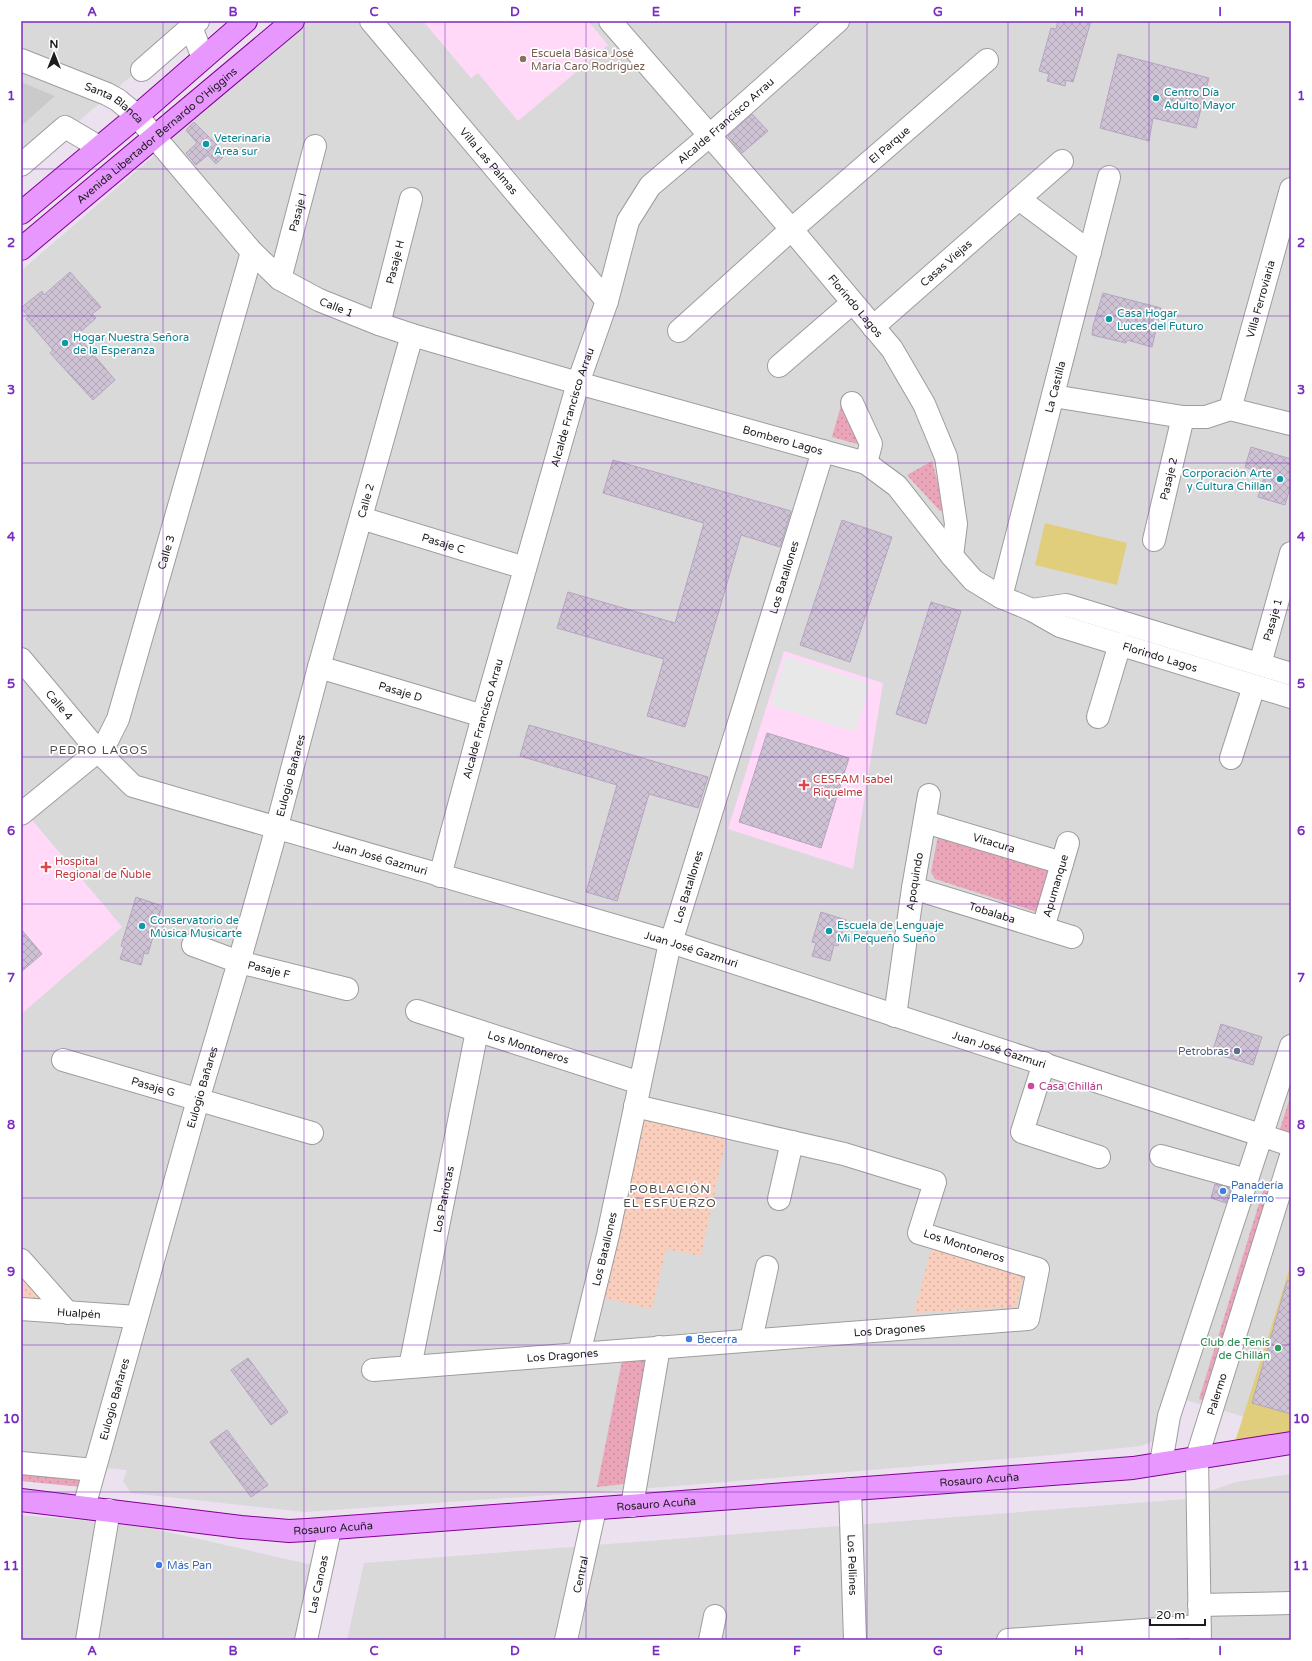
<svg xmlns="http://www.w3.org/2000/svg" width="1312" height="1661" font-family="'Varela Round',sans-serif">
  <style>
    .residential { fill: #d9d9da }
    .education { fill: #ffd9f7 }
    .religious { fill: #cacaca }
    .grass { fill: url(#grass-dots) }
    .park { fill: url(#park-dots) }
    .pitch { fill: #e0ce7d }
    .parking { fill: #e8e8e8 }
    .building { fill: url(#building-cross-hatch); stroke: #b6a4c0 }
    .lines { fill: none; stroke-linecap: round; stroke-linejoin: round }
    .minor-casing { stroke: #9d9d9d; stroke-width: 24 }
    .major-casing { stroke: #820094; stroke-width: 24 }
    .minor { stroke: #fff; stroke-width: 22 }
    .major { stroke: #e797fe; stroke-width: 22 }
    .grid { fill: none; stroke: #7b2cbf; stroke-width: 1; stroke-opacity: 0.55 }
    .education-dot { fill: #8d6e63; stroke: #fff; stroke-width: 1.5 }
    .culture-dot { fill: #0f9aa8; stroke: #fff; stroke-width: 1.5 }
    .health-dot { fill: #e0444e; stroke: #fff; stroke-width: 1.5 }
    .service-dot { fill: #5c6f8a; stroke: #fff; stroke-width: 1.5 }
    .hotel-dot { fill: #d1479c; stroke: #fff; stroke-width: 1.5 }
    .shop-dot { fill: #3f7fe0; stroke: #fff; stroke-width: 1.5 }
    .leisure-dot { fill: #2e9e5b; stroke: #fff; stroke-width: 1.5 }
    .labels { text-anchor: middle; dominant-baseline: central; stroke-width: 3.5; stroke-linejoin: round; paint-order: stroke }
    .education-label { font-size: 11px; fill: #785e54; stroke: #fff; text-anchor: start }
    .culture-label { font-size: 11px; fill: #0d838f; stroke: #fff; text-anchor: start }
    .street-label { font-size: 11px; fill: #1c1c1c; stroke: #fff }
    .health-label { font-size: 11px; fill: #be3a42; stroke: #fff; text-anchor: start }
    .service-label { font-size: 11px; fill: #4e5e75; stroke: #fff; text-anchor: end }
    .hotel-label { font-size: 11px; fill: #b23c85; stroke: #fff; text-anchor: start }
    .shop-label { font-size: 11px; fill: #366cbe; stroke: #fff; text-anchor: start }
    .leisure-label { font-size: 11px; fill: #27864d; stroke: #fff; text-anchor: end }
    .neighbourhood-label { font-size: 12px; letter-spacing: 1px; fill: #4f4f4f; stroke: #fff }
    .neatline { fill: none; stroke: #7b2cbf; stroke-width: 1.5 }
    .grid-label { font-size: 13px; text-anchor: middle; font-weight: bold; fill: #7b2cbf }
  </style>
  <defs>
    <pattern id="grass-dots" width="8" height="8" patternUnits="userSpaceOnUse"><rect width="8" height="8" fill="#eaa5b9"/><path d="M2 2h.1M6 6h.1" fill="none" stroke="#c88d9e" stroke-width="1.8" stroke-linecap="round"/></pattern>
    <pattern id="park-dots" width="8" height="8" patternUnits="userSpaceOnUse"><rect width="8" height="8" fill="#facebc"/><path d="M2 2h.1M6 6h.1" fill="none" stroke="#d6b0a1" stroke-width="1.8" stroke-linecap="round"/></pattern>
    <pattern id="building-cross-hatch" width="8" height="8" patternUnits="userSpaceOnUse"><rect width="8" height="8" fill="#cec2d5"/><path d="M0 0l8 8M0 8l8-8" fill="none" stroke="#b0a6b6"/></pattern>
  </defs>
  <rect width="100%" height="100%" fill="#ece1ee"/>
  <g class="residential">
    <polygon points="21,21 195,21 21,171"/>
    <polygon points="304,21 1291,21 1291,1428 1245,1417 1172,1396 1159,1439 1141,1446 1052,1455 665,1487 305,1512 131,1493 123,1481 127,1470 21,1460 21,1014 122,927 21,807 21,271 150,159"/>
    <polygon points="1291,1474 1291,1640 347,1640 364,1563 1187,1499 1236,1482"/>
    <polygon points="21,1515 137,1525 317,1566 300,1640 21,1640"/>
  </g>
  <g class="education">
    <polygon points="423,21 588,21 608,45 518,121 478,73 471,78"/>
    <polygon points="784,651 883,683 853,869 728,829"/>
    <polygon points="21,807 122,927 21,1014"/>
  </g>
  <polygon class="religious" points="21,82 55,96 21,126"/>
  <g class="grass">
    <polygon points="844,395 865,441 864,446 832,437"/>
    <polygon points="932,461 945,509 940,511 907,475"/>
    <polygon points="938,836 1051,867 1037,912 935,879 931,872"/>
    <polygon points="1291,1094 1291,1132 1280,1129"/>
    <polygon points="1265,1184 1280,1189 1214,1404 1199,1399"/>
    <polygon points="648,1358 625,1484 597,1487 622,1361"/>
    <polygon points="21,1472 82,1478 81,1487 21,1481"/>
  </g>
  <g class="park">
    <polygon points="641,1111 728,1130 701,1256 666,1249 652,1309 600,1297"/>
    <polygon points="932,1246 1025,1271 1016,1307 914,1313"/>
    <polygon points="21,1271 52,1307 21,1303"/>
  </g>
  <g class="pitch">
    <polygon points="1045,523 1127,543 1117,585 1035,565"/>
    <polygon points="1291,1264 1291,1433 1235,1442"/>
  </g>
  <polygon class="parking" points="786,656 871,684 855,732 770,705"/>
  <g class="building">
    <polygon points="1058,21 1091,21 1073,82 1066,80 1065,86 1047,81 1049,74 1039,71 1051,28 1056,29"/>
    <polygon points="1118,54 1209,78 1196,128 1153,118 1149,141 1100,128"/>
    <polygon points="752,114 768,131 742,153 728,136"/>
    <polygon points="194,122 226,154 216,164 208,155 196,165 186,153 197,143 186,130"/>
    <polygon points="70,272 101,307 92,314 96,318 77,335 115,380 93,400 50,353 53,350 26,319 29,317 21,308 42,291 44,295"/>
    <polygon points="1103,293 1161,308 1152,347 1127,340 1126,343 1092,335 1093,326"/>
    <polygon points="1251,447 1291,459 1291,484 1285,505 1258,497 1265,474 1245,467"/>
    <polygon points="613,460 791,511 780,547 741,535 685,727 647,716 664,659 557,628 568,592 675,623 704,523 603,493"/>
    <polygon points="842,520 892,537 850,662 800,645"/>
    <polygon points="931,602 961,611 926,724 896,714"/>
    <polygon points="529,725 708,777 698,808 649,794 617,901 586,892 617,785 520,756"/>
    <polygon points="767,733 849,758 821,848 739,822"/>
    <polygon points="136,897 162,906 148,954 144,953 141,965 120,959 124,947 121,946"/>
    <polygon points="821,912 846,920 838,946 834,945 830,961 812,956 816,943 812,942"/>
    <polygon points="21,929 42,954 21,972"/>
    <polygon points="1221,1024 1262,1037 1253,1065 1212,1053"/>
    <polygon points="1215,1184 1231,1188 1226,1203 1211,1198"/>
    <polygon points="1287,1281 1291,1281 1291,1414 1252,1403"/>
    <polygon points="248,1358 288,1412 271,1425 231,1370"/>
    <polygon points="227,1430 268,1485 251,1497 210,1442"/>
  </g>
  <g class="lines">
    <defs>
      <g id="minor">
        <path id="s1" d="M 371,21 L 607,301"/>
        <path id="s2" d="M 610,21 L 792,230 L 892,349 L 924,404 L 946,457 L 956,524 L 952,556"/>
        <polyline points="191,27 203,58"/>
        <path id="s3" d="M 21,60 L 107,94 L 118,100 L 137,116 L 252,252 L 280,279 L 319,300 L 379,324 L 412,335 L 578,383 L 866,463 L 897,486 L 952,556 L 973,580 L 1001,597 L 1032,610 L 1060,626 L 1291,697"/>
        <polyline points="142,70 198,21"/>
        <polyline points="21,165 65,127 99,147"/>
        <polyline points="1019,199 1090,252"/>
        <path id="s4" d="M 280,279 L 315,146"/>
        <path id="s5" d="M 379,324 L 411,199"/>
        <path id="s6" d="M 873,327 L 1062,161"/>
        <path id="s7" d="M 679,331 L 784,236 L 987,60"/>
        <polyline points="779,366 852,303"/>
        <polyline points="1053,396 1183,417 1206,417 1230,409 1291,424"/>
        <polyline points="852,403 871,444 866,463"/>
        <path id="s8" d="M 1230,409 L 1291,189"/>
        <path id="s9" d="M 361,518 L 525,568"/>
        <path id="s10" d="M 1154,540 L 1183,417"/>
        <path id="s11" d="M 1001,597 L 1109,177"/>
        <polyline points="1032,610 1066,605 1291,674"/>
        <path id="s12" d="M 21,659 L 98,751 L 133,786 L 671,942 L 1291,1145"/>
        <path id="s13" d="M 1260,664 L 1291,553"/>
        <path id="s14" d="M 319,667 L 483,716"/>
        <polyline points="1098,717 1120,644"/>
        <polyline points="1231,758 1254,686"/>
        <path id="s15" d="M 21,814 L 98,751 L 108,739 L 118,719 L 252,252"/>
        <path id="s16" d="M 925,822 L 1062,863"/>
        <path id="s17" d="M 440,876 L 483,716 L 578,383 L 607,301 L 628,221 L 650,186 L 709,136 L 838,21"/>
        <path id="s18" d="M 913,888 L 1072,937"/>
        <path id="s19" d="M 1043,928 L 1068,843"/>
        <path id="s20" d="M 193,945 L 239,962 L 347,989"/>
        <path id="s21" d="M 417,1011 L 640,1083"/>
        <path id="s22" d="M 895,1016 L 913,888 L 929,795"/>
        <path id="s23" d="M 63,1060 L 312,1133"/>
        <polyline points="1044,1063 1022,1132 1099,1157"/>
        <polyline points="1161,1156 1247,1180"/>
        <polyline points="779,1199 792,1142"/>
        <polyline points="21,1260 68,1313"/>
        <path id="s24" d="M 21,1309 L 137,1317"/>
        <polyline points="751,1340 767,1267"/>
        <path id="s25" d="M 579,1354 L 608,1235 L 668,952 L 823,451"/>
        <path id="s26" d="M 410,1367 L 477,1031"/>
        <path id="s27" d="M 373,1370 L 1028,1319 L 1038,1269 L 919,1233 L 935,1182 L 844,1154 L 635,1106"/>
        <polyline points="21,1463 94,1470"/>
        <polyline points="1161,1463 1169,1416 1291,1046"/>
        <path id="s28" d="M 850,1489 L 855,1640"/>
        <polyline points="632,1506 659,1347"/>
        <path id="s29" d="M 84,1507 L 198,1100 L 239,962 L 272,845 L 319,667 L 412,335"/>
        <polyline points="1199,1605 1291,1603"/>
        <polyline points="87,1640 109,1510"/>
        <path id="s30" d="M 306,1640 L 330,1529"/>
        <path id="s31" d="M 566,1640 L 595,1509"/>
        <polyline points="710,1640 715,1616"/>
        <polyline points="1008,1640 1199,1626"/>
        <path id="s32" d="M 1200,1640 L 1197,1457 L 1291,1156"/>
      </g>
      <g id="major">
        <polyline points="21,213 137,116 246,21"/>
        <path id="s33" d="M 21,249 L 293,21"/>
        <path id="s34" d="M 21,1500 L 241,1527 L 289,1531 L 307,1530 L 1133,1468 L 1291,1443"/>
      </g>
    </defs>
    <use href="#minor" class="minor-casing"/>
    <use href="#major" class="major-casing"/>
    <use href="#minor" class="minor"/>
    <use href="#major" class="major"/>
  </g>
  <path class="grid" d="M 163,21 L 163,1640M 304,21 L 304,1640M 445,21 L 445,1640M 586,21 L 586,1640M 726,21 L 726,1640M 867,21 L 867,1640M 1008,21 L 1008,1640M 1149,21 L 1149,1640M 21,169 L 1291,169M 21,316 L 1291,316M 21,463 L 1291,463M 21,610 L 1291,610M 21,757 L 1291,757M 21,904 L 1291,904M 21,1051 L 1291,1051M 21,1198 L 1291,1198M 21,1345 L 1291,1345M 21,1492 L 1291,1492"/>
  <circle class="education-dot" cx="523" cy="59" r="4"/>
  <g class="culture-dot">
    <circle cx="1156" cy="98" r="4"/>
    <circle cx="206" cy="144" r="4"/>
    <circle cx="1109" cy="319" r="4"/>
    <circle cx="65" cy="343" r="4"/>
    <circle cx="1280" cy="479" r="4"/>
    <circle cx="142" cy="926" r="4"/>
    <circle cx="829" cy="931" r="4"/>
  </g>
  <g class="health-dot">
    <path d="M802 779h4v4h4v4h-4v4h-4v-4h-4v-4h4z"/>
    <path d="M44 861h4v4h4v4h-4v4h-4v-4h-4v-4h4z"/>
  </g>
  <circle class="service-dot" cx="1237" cy="1051" r="4"/>
  <circle class="hotel-dot" cx="1031" cy="1086" r="4"/>
  <g class="shop-dot">
    <circle cx="1223" cy="1191" r="4"/>
    <circle cx="689" cy="1339" r="4"/>
    <circle cx="159" cy="1565" r="4"/>
  </g>
  <circle class="leisure-dot" cx="1278" cy="1348" r="4"/>
  <g class="labels">
    <g class="education-label">
      <text x="531" y="53">Escuela Básica José<tspan x="531" dy="13">María Caro Rodríguez</tspan></text>
    </g>
    <g class="culture-label">
      <text x="1164" y="92">Centro Día<tspan x="1164" dy="13">Adulto Mayor</tspan></text>
      <text x="214" y="138">Veterinaria<tspan x="214" dy="13">Area sur</tspan></text>
      <text x="1117" y="313">Casa Hogar<tspan x="1117" dy="13">Luces del Futuro</tspan></text>
      <text x="73" y="337">Hogar Nuestra Señora<tspan x="73" dy="13">de la Esperanza</tspan></text>
      <text x="1272" y="473" text-anchor="end">Corporación Arte<tspan x="1272" dy="13">y Cultura Chillan</tspan></text>
      <text x="150" y="920">Conservatorio de<tspan x="150" dy="13">Música Musicarte</tspan></text>
      <text x="837" y="925">Escuela de Lenguaje<tspan x="837" dy="13">Mi Pequeño Sueño</tspan></text>
    </g>
    <g class="street-label">
      <text stroke="none"><textPath href="#s3" startOffset="103">Santa Blanca</textPath></text>
      <text stroke="none"><textPath href="#s17" startOffset="823">Alcalde Francisco Arrau</textPath></text>
      <text stroke="none"><textPath href="#s33" startOffset="177">Avenida Libertador Bernardo O'Higgins</textPath></text>
      <text stroke="none"><textPath href="#s7" startOffset="281">El Parque</textPath></text>
      <text stroke="none"><textPath href="#s1" startOffset="183">Villa Las Palmas</textPath></text>
      <text stroke="none"><textPath href="#s4" startOffset="69">Pasaje I</textPath></text>
      <text stroke="none"><textPath href="#s5" startOffset="64">Pasaje H</textPath></text>
      <text stroke="none"><textPath href="#s6" startOffset="97">Casas Viejas</textPath></text>
      <text stroke="none"><textPath href="#s8" startOffset="114">Villa Ferroviaria</textPath></text>
      <text stroke="none"><textPath href="#s2" startOffset="376">Florindo Lagos</textPath></text>
      <text stroke="none"><textPath href="#s3" startOffset="410">Calle 1</textPath></text>
      <text stroke="none"><textPath href="#s11" startOffset="217">La Castilla</textPath></text>
      <text stroke="none"><textPath href="#s17" startOffset="487">Alcalde Francisco Arrau</textPath></text>
      <text stroke="none"><textPath href="#s3" startOffset="876">Bombero Lagos</textPath></text>
      <text stroke="none"><textPath href="#s10" startOffset="63">Pasaje 2</textPath></text>
      <text stroke="none"><textPath href="#s29" startOffset="1045">Calle 2</textPath></text>
      <text stroke="none"><textPath href="#s9" startOffset="86">Pasaje C</textPath></text>
      <text stroke="none"><textPath href="#s15" startOffset="311">Calle 3</textPath></text>
      <text stroke="none"><textPath href="#s25" startOffset="804">Los Batallones</textPath></text>
      <text stroke="none"><textPath href="#s13" startOffset="46">Pasaje 1</textPath></text>
      <text stroke="none"><textPath href="#s3" startOffset="1325">Florindo Lagos</textPath></text>
      <text stroke="none"><textPath href="#s14" startOffset="85">Pasaje D</textPath></text>
      <text stroke="none"><textPath href="#s12" startOffset="60">Calle 4</textPath></text>
      <text stroke="none"><textPath href="#s17" startOffset="163">Alcalde Francisco Arrau</textPath></text>
      <text stroke="none"><textPath href="#s29" startOffset="760">Eulogio Bañares</textPath></text>
      <text stroke="none"><textPath href="#s16" startOffset="72">Vitacura</textPath></text>
      <text stroke="none"><textPath href="#s12" startOffset="427">Juan José Gazmuri</textPath></text>
      <text stroke="none"><textPath href="#s22" startOffset="136">Apoquindo</textPath></text>
      <text stroke="none"><textPath href="#s19" startOffset="44">Apumanque</textPath></text>
      <text stroke="none"><textPath href="#s25" startOffset="480">Los Batallones</textPath></text>
      <text stroke="none"><textPath href="#s18" startOffset="83">Tobalaba</textPath></text>
      <text stroke="none"><textPath href="#s12" startOffset="751">Juan José Gazmuri</textPath></text>
      <text stroke="none"><textPath href="#s20" startOffset="80">Pasaje F</textPath></text>
      <text stroke="none"><textPath href="#s21" startOffset="117">Los Montoneros</textPath></text>
      <text stroke="none"><textPath href="#s12" startOffset="1075">Juan José Gazmuri</textPath></text>
      <text stroke="none"><textPath href="#s23" startOffset="94">Pasaje G</textPath></text>
      <text stroke="none"><textPath href="#s29" startOffset="436">Eulogio Bañares</textPath></text>
      <text stroke="none"><textPath href="#s26" startOffset="171">Los Patriotas</textPath></text>
      <text transform="translate(964 1246) rotate(18)">Los Montoneros</text>
      <text stroke="none"><textPath href="#s25" startOffset="108">Los Batallones</textPath></text>
      <text stroke="none"><textPath href="#s24" startOffset="58">Hualpén</textPath></text>
      <text stroke="none"><textPath href="#s27" startOffset="518">Los Dragones</textPath></text>
      <text stroke="none"><textPath href="#s27" startOffset="190">Los Dragones</textPath></text>
      <text stroke="none"><textPath href="#s32" startOffset="249">Palermo</textPath></text>
      <text stroke="none"><textPath href="#s29" startOffset="112">Eulogio Bañares</textPath></text>
      <text stroke="none"><textPath href="#s34" startOffset="962">Rosauro Acuña</textPath></text>
      <text stroke="none"><textPath href="#s34" startOffset="638">Rosauro Acuña</textPath></text>
      <text stroke="none"><textPath href="#s34" startOffset="314">Rosauro Acuña</textPath></text>
      <text stroke="none"><textPath href="#s28" startOffset="76">Los Pellines</textPath></text>
      <text stroke="none"><textPath href="#s31" startOffset="67">Central</textPath></text>
      <text stroke="none"><textPath href="#s30" startOffset="57">Las Canoas</textPath></text>
    </g>
    <g class="health-label">
      <text x="813" y="779">CESFAM Isabel<tspan x="813" dy="13">Riquelme</tspan></text>
      <text x="55" y="861">Hospital<tspan x="55" dy="13">Regional de Ñuble</tspan></text>
    </g>
    <g class="service-label">
      <text x="1229" y="1051">Petrobras</text>
    </g>
    <g class="hotel-label">
      <text x="1039" y="1086">Casa Chillán</text>
    </g>
    <g class="shop-label">
      <text x="1231" y="1185">Panadería<tspan x="1231" dy="13">Palermo</tspan></text>
      <text x="697" y="1339">Becerra</text>
      <text x="167" y="1565">Más Pan</text>
    </g>
    <g class="leisure-label">
      <text x="1270" y="1342">Club de Tenis<tspan x="1270" dy="13">de Chillán</tspan></text>
    </g>
    <g class="neighbourhood-label">
      <text x="99" y="750">PEDRO LAGOS</text>
      <text x="670" y="1189">POBLACIÓN<tspan x="670" dy="14">EL ESFUERZO</tspan></text>
    </g>
  </g>
  <rect width="1312" height="1661" fill="none" stroke="#ffffff" stroke-width="44"/>
  <g transform="translate(54 54)" stroke="#ffffff" stroke-width="3" paint-order="stroke">
  <path d="M0-3L7 15L0 10L-7 15Z" fill="#1c1c1c"/>
  <text y="-6" font-size="11" font-weight="bold" text-anchor="middle" fill="#1c1c1c">N</text>
  </g>
  <path d="M1150 1619v6h55v-6" fill="none" stroke="#1c1c1c" stroke-width="2"/>
  <text x="1156" y="1619" font-size="12" fill="#1c1c1c" stroke="#ffffff" stroke-width="3" paint-order="stroke">20 m</text>
  <rect x="22" y="22" width="1268" height="1617" class="neatline"/>
  <g class="grid-label">
    <text x="92" y="16">A</text>
    <text x="233" y="16">B</text>
    <text x="374" y="16">C</text>
    <text x="515" y="16">D</text>
    <text x="656" y="16">E</text>
    <text x="797" y="16">F</text>
    <text x="938" y="16">G</text>
    <text x="1079" y="16">H</text>
    <text x="1220" y="16">I</text>
    <text x="11" y="100">1</text>
    <text x="1301" y="100">1</text>
    <text x="11" y="247">2</text>
    <text x="1301" y="247">2</text>
    <text x="11" y="394">3</text>
    <text x="1301" y="394">3</text>
    <text x="11" y="541">4</text>
    <text x="1301" y="541">4</text>
    <text x="11" y="688">5</text>
    <text x="1301" y="688">5</text>
    <text x="11" y="835">6</text>
    <text x="1301" y="835">6</text>
    <text x="11" y="982">7</text>
    <text x="1301" y="982">7</text>
    <text x="11" y="1129">8</text>
    <text x="1301" y="1129">8</text>
    <text x="11" y="1276">9</text>
    <text x="1301" y="1276">9</text>
    <text x="11" y="1423">10</text>
    <text x="1301" y="1423">10</text>
    <text x="11" y="1570">11</text>
    <text x="1301" y="1570">11</text>
    <text x="92" y="1655">A</text>
    <text x="233" y="1655">B</text>
    <text x="374" y="1655">C</text>
    <text x="515" y="1655">D</text>
    <text x="656" y="1655">E</text>
    <text x="797" y="1655">F</text>
    <text x="938" y="1655">G</text>
    <text x="1079" y="1655">H</text>
    <text x="1220" y="1655">I</text>
  </g>
</svg>
